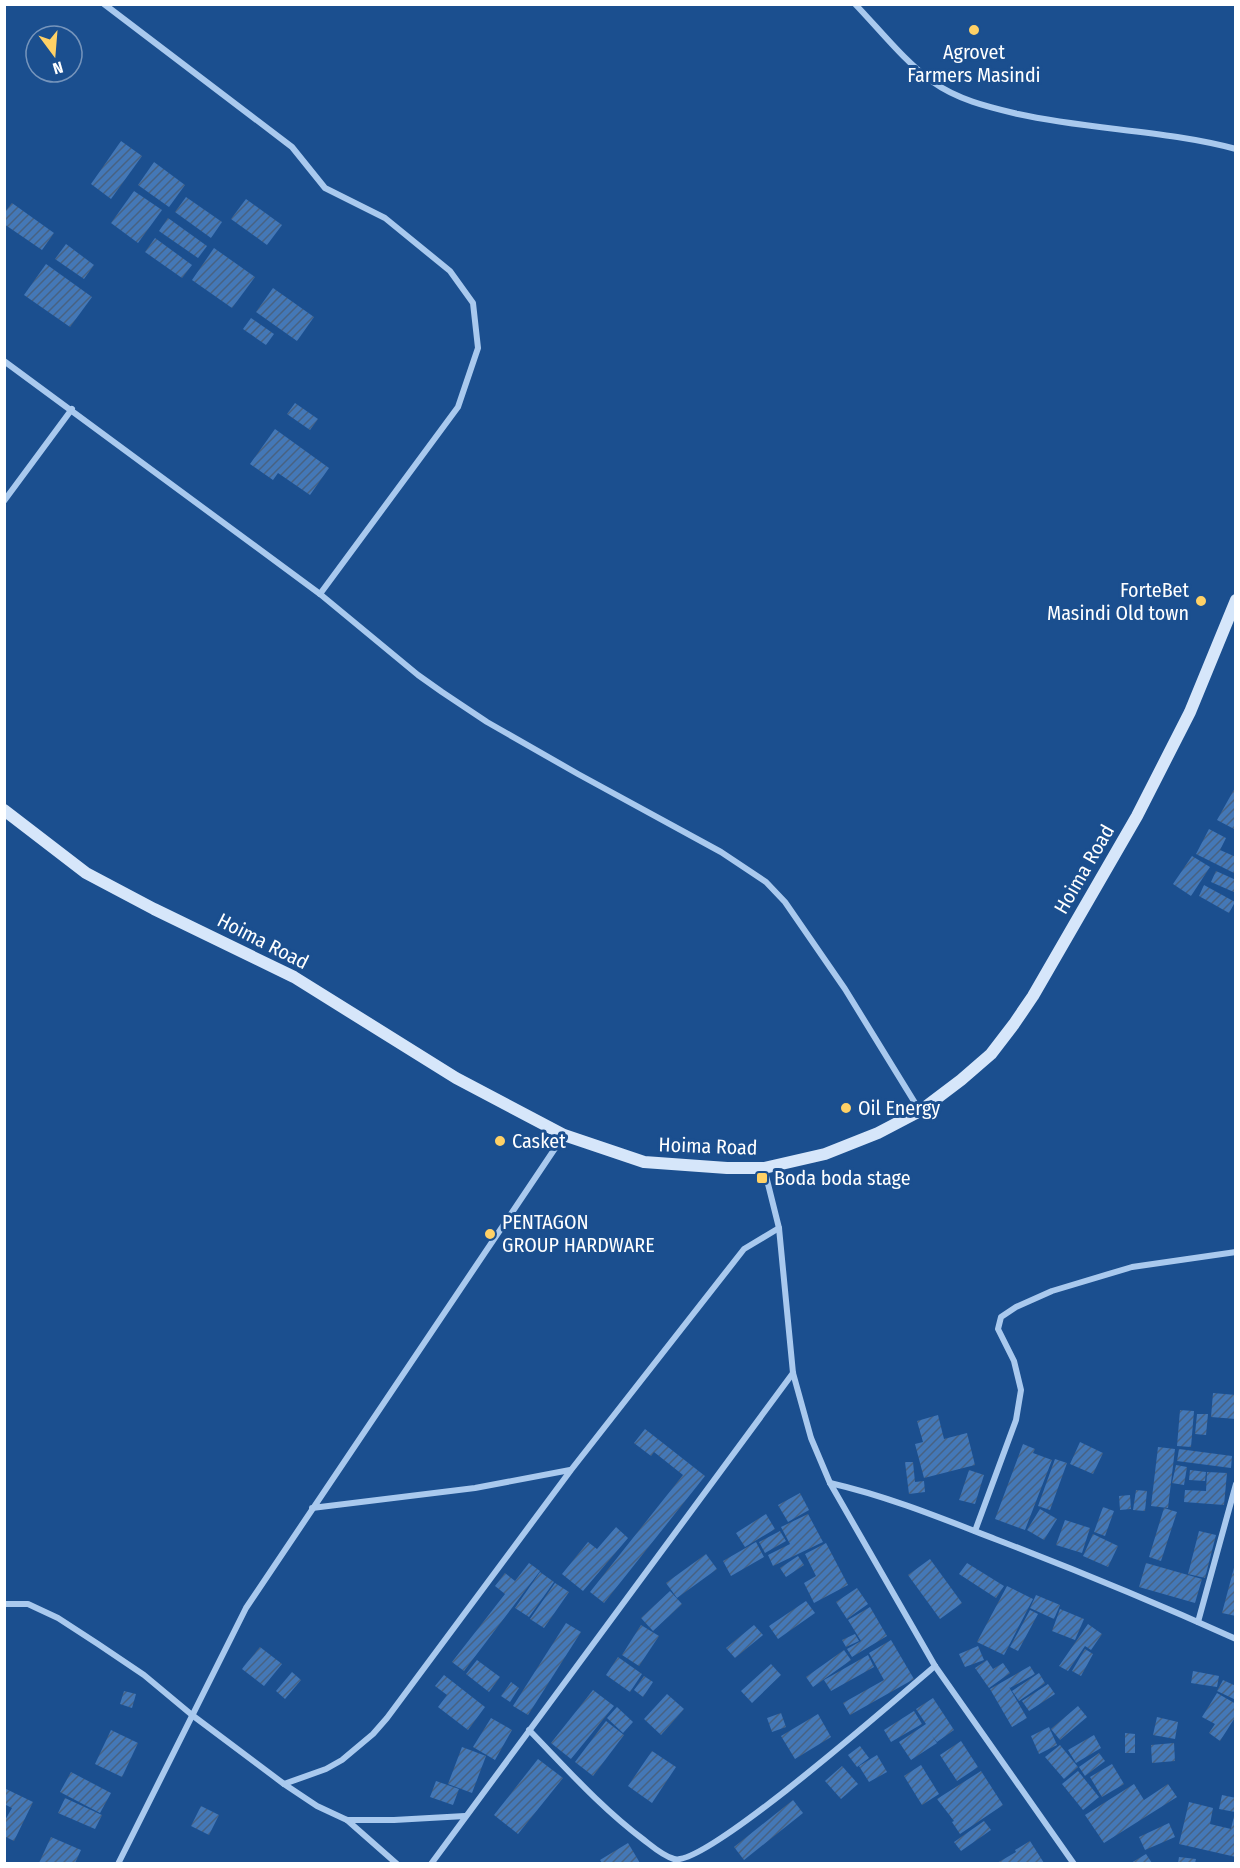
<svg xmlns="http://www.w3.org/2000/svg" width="1240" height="1868" font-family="'Fira Sans Condensed',sans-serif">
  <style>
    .building { fill: url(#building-hatch) }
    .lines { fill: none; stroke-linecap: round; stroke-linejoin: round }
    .minor { stroke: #a9c9ee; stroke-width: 6 }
    .secondary { stroke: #d6e6fa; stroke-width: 12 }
    .poi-dot { fill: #ffd166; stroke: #1b4f8f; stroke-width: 2 }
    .labels { text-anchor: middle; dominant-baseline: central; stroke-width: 6; stroke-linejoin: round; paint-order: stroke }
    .poi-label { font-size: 20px; fill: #fff; stroke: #1b4f8f; text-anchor: start }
    .street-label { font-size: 20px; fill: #fff; stroke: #1b4f8f }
  </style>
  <defs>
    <pattern id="building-hatch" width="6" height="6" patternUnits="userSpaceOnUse" patternTransform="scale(1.5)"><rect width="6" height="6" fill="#4478b7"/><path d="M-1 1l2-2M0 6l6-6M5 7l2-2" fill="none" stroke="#486282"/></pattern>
  </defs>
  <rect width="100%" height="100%" fill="#1b4f8f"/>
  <g class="building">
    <polygon points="121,141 142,156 111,199 91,184"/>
    <polygon points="154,162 185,185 169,207 138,185"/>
    <polygon points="134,191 162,210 138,243 111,223"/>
    <polygon points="186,197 222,222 211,238 175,212"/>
    <polygon points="246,199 282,225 267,245 231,219"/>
    <polygon points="12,203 54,233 42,250 4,224 4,213"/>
    <polygon points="168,218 207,246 198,258 159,231"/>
    <polygon points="155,238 192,265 182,278 145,252"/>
    <polygon points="66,244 94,265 84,279 55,259"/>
    <polygon points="214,248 255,277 232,308 192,280"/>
    <polygon points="46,264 92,297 70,327 24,295"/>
    <polygon points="273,288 314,317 297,341 256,312"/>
    <polygon points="251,318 274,334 266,345 243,329"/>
    <polygon points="295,403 318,419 310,430 287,414"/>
    <polygon points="275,429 329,468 310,495 278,473 273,480 250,464"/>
    <polygon points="1236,786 1236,830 1217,820"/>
    <polygon points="1209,829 1226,838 1220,850 1236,857 1236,874 1196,854"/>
    <polygon points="1192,856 1210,867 1191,896 1173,884"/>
    <polygon points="1216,871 1236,880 1236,893 1211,882"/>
    <polygon points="1204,885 1235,902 1229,913 1199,896"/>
    <polygon points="1213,1393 1236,1395 1236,1419 1211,1417"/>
    <polygon points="1180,1410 1194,1411 1191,1447 1177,1446"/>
    <polygon points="1197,1414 1208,1414 1206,1435 1195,1434"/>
    <polygon points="938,1415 944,1439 967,1433 975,1465 924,1478 915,1444 923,1442 917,1421"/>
    <polygon points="645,1429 705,1476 604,1603 590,1592 683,1475 654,1452 651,1456 634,1443"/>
    <polygon points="1080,1442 1103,1453 1093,1474 1070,1464"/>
    <polygon points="1023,1444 1035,1449 1033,1453 1052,1460 1025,1530 995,1519"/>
    <polygon points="1158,1447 1175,1449 1168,1508 1151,1506"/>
    <polygon points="1179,1449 1232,1456 1231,1468 1177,1461"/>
    <polygon points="1055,1459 1067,1463 1050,1510 1038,1506"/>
    <polygon points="905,1462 913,1462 915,1482 924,1481 925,1492 909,1494"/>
    <polygon points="1176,1465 1187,1467 1184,1485 1172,1483"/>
    <polygon points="969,1470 984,1475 975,1504 959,1500"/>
    <polygon points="1190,1470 1206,1472 1205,1481 1189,1480"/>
    <polygon points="1207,1472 1227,1473 1224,1505 1184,1502 1185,1490 1206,1491"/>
    <polygon points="1136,1490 1147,1491 1145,1511 1133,1510"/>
    <polygon points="800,1493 809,1510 788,1522 778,1505"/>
    <polygon points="1130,1495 1131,1509 1120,1510 1119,1496"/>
    <polygon points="1103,1507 1114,1511 1105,1536 1094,1532"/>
    <polygon points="1164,1508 1177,1512 1161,1561 1149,1557"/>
    <polygon points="1040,1509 1057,1519 1044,1540 1027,1530"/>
    <polygon points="766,1514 775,1529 745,1547 736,1533"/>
    <polygon points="808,1514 823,1542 773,1566 768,1555 790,1544 781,1527"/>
    <polygon points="1065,1520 1090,1528 1082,1553 1056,1545"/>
    <polygon points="616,1527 628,1538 583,1591 562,1574 588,1542 597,1549"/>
    <polygon points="780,1531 786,1541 765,1553 759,1542"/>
    <polygon points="1199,1531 1216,1535 1205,1578 1188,1574"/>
    <polygon points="1093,1534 1118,1546 1108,1567 1083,1556"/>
    <polygon points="756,1542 764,1557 731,1576 723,1561"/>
    <polygon points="826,1543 848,1585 814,1603 804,1583 816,1576 805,1554"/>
    <polygon points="706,1554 717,1569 677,1598 666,1583"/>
    <polygon points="798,1556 804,1565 786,1577 780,1568"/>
    <polygon points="930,1559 962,1603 940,1619 908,1575"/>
    <polygon points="529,1563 540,1571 464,1671 452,1662 505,1594 495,1586 505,1573 515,1581"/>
    <polygon points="967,1563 1004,1586 996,1598 959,1574"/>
    <polygon points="1146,1563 1202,1579 1195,1603 1139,1587"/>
    <polygon points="1235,1564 1236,1564 1236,1616 1222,1613"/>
    <polygon points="540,1572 554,1582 529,1617 515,1608"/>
    <polygon points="555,1583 569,1592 544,1628 530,1619"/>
    <polygon points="1007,1586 1033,1599 1004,1655 977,1642"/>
    <polygon points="857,1588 868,1604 847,1619 836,1602"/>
    <polygon points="670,1591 682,1604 653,1631 641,1618"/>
    <polygon points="1036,1595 1060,1605 1054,1619 1030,1608"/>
    <polygon points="806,1601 815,1613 778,1639 769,1626"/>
    <polygon points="870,1607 887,1636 852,1657 847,1649 861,1641 848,1620"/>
    <polygon points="1060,1609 1084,1619 1075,1640 1052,1631"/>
    <polygon points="1030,1610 1038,1614 1018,1651 1010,1647"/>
    <polygon points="566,1623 581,1632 528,1715 513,1706"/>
    <polygon points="1088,1624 1102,1634 1091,1650 1085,1646 1068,1671 1059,1666"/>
    <polygon points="641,1625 659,1636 639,1666 622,1655"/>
    <polygon points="754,1625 763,1635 735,1658 726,1648"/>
    <polygon points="855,1634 859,1641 846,1647 842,1640"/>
    <polygon points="891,1640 914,1679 850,1715 843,1703 884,1680 869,1653"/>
    <polygon points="978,1646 984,1660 965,1667 959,1654"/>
    <polygon points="260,1647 282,1664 264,1686 242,1669"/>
    <polygon points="1085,1649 1093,1654 1081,1676 1072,1671"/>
    <polygon points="844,1650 851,1660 813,1687 806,1677"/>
    <polygon points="868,1655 874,1667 831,1691 824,1680"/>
    <polygon points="618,1657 642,1674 630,1692 606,1675"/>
    <polygon points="477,1660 500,1677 489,1692 466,1674"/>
    <polygon points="987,1660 993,1669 1003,1663 1010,1673 989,1688 975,1668"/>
    <polygon points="771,1664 781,1675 752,1703 741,1691"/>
    <polygon points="1030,1666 1035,1674 1010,1688 1009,1687 1027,1718 1012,1727 990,1689"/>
    <polygon points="1193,1671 1219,1676 1217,1687 1191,1683"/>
    <polygon points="292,1672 301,1680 285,1699 276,1691"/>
    <polygon points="1039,1673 1045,1683 1019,1701 1012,1691"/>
    <polygon points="444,1675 485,1707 468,1730 438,1707 447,1695 435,1686"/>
    <polygon points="644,1676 653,1682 643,1697 634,1690"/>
    <polygon points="1223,1680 1236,1686 1236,1700 1217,1691"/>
    <polygon points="511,1682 519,1688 510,1702 501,1696"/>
    <polygon points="1048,1684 1055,1694 1029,1711 1022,1701"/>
    <polygon points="593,1690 614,1706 571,1759 551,1743"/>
    <polygon points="124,1691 136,1694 132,1708 120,1704"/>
    <polygon points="1217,1693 1236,1704 1236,1716 1220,1741 1209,1733 1215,1724 1202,1717"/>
    <polygon points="667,1694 684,1709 661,1735 644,1719"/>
    <polygon points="933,1698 954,1730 937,1742 932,1736 937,1743 911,1760 899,1742 926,1724 916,1709"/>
    <polygon points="1078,1706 1087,1717 1060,1740 1051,1729"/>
    <polygon points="617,1707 633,1722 623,1733 607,1718"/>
    <polygon points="914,1711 922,1724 891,1742 884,1730"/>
    <polygon points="781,1713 786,1727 772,1732 767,1718"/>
    <polygon points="818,1714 831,1737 795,1759 781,1736"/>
    <polygon points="1157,1717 1178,1722 1175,1739 1153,1735"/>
    <polygon points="491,1718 512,1730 495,1760 473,1747"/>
    <polygon points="606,1721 624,1735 593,1776 575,1762"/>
    <polygon points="1049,1727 1057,1745 1039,1754 1031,1736"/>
    <polygon points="111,1730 138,1743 122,1777 95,1764"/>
    <polygon points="1125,1733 1135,1734 1135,1753 1125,1753"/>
    <polygon points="1094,1735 1101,1748 1076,1763 1068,1750"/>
    <polygon points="961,1741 978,1767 957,1781 940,1755"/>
    <polygon points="1174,1743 1175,1761 1152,1763 1151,1745"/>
    <polygon points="1060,1745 1078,1767 1064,1779 1045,1757"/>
    <polygon points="860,1746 869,1758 857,1767 848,1755"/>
    <polygon points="462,1747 486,1756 472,1793 448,1784"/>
    <polygon points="652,1751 676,1767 652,1803 628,1786"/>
    <polygon points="1099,1753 1105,1761 1085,1776 1079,1767"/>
    <polygon points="877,1755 887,1772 869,1782 859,1766"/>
    <polygon points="538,1759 563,1778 518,1834 494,1815"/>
    <polygon points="1112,1764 1124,1784 1102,1797 1090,1777"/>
    <polygon points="921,1765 939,1794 922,1805 904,1776"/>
    <polygon points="842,1766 858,1784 841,1799 825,1781"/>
    <polygon points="981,1771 1003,1805 960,1834 952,1822 954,1821 937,1799"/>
    <polygon points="1078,1771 1099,1797 1083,1810 1062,1784"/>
    <polygon points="71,1772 111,1793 100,1813 60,1792"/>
    <polygon points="436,1781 459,1789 453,1805 430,1797"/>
    <polygon points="1134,1784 1144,1800 1168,1784 1177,1797 1104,1843 1085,1815"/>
    <polygon points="4,1788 33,1802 14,1841 4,1836 4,1822 12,1808 4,1804"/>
    <polygon points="1222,1795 1236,1798 1236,1857 1179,1844 1189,1802 1213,1808 1210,1824 1231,1829 1235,1812 1219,1809"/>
    <polygon points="65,1798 102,1815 95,1829 58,1813"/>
    <polygon points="793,1800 803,1813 744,1860 734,1847"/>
    <polygon points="201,1806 219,1815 209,1835 191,1826"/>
    <polygon points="984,1821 991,1830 961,1851 954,1842"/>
    <polygon points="1169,1823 1175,1837 1145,1850 1139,1837"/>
    <polygon points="51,1837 81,1850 75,1863 39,1863"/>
    <polygon points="1030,1841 1044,1863 997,1863 1016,1852 1015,1850"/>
    <polygon points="628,1843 640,1863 602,1863 600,1860"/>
    <polygon points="1146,1854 1152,1863 1131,1863"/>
    <polygon points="1179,1857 1196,1859 1195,1863 1178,1863"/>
  </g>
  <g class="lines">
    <g class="minor">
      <polyline points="104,4 292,147 325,188 385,218 450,271 473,303 478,348 458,407 320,594"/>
      <path d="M 855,4 C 880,30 904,61 933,82 C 958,100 989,107 1018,114 C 1090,130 1165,130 1236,149"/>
      <polyline points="4,361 320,594 418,675 442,692 487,722 578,774 721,852 766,882 785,902 845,989 920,1111"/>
      <polyline points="4,501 72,409"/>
      <polyline points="764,1168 779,1228 793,1373 811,1438 830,1483 935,1666 1074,1864"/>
      <path d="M 830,1483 C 887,1496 941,1518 995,1539 C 1076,1570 1156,1603 1236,1639"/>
      <polyline points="312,1508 475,1488 570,1470"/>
      <polyline points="975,1531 1016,1420 1021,1390 1014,1361 998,1329 1001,1317 1016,1307 1052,1291 1132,1267 1236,1252"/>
      <polyline points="4,1604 28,1604 58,1618 98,1644 144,1675 192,1715 284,1784 317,1806 347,1820 394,1820 465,1816"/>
      <polyline points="1198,1622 1236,1484"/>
      <path d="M 529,1730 C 566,1768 601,1808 644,1840 C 653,1847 663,1856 674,1859 C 705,1868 902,1694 935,1666"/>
      <polyline points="284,1784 326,1769 342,1760 373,1734 387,1718 571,1470 744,1249 779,1228"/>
      <polyline points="347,1820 397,1864"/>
      <polyline points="118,1864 246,1608 564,1135"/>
      <polyline points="431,1864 793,1373"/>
    </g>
    <polyline class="secondary" points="4,810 86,873 154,909 294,977 456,1078 564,1135 644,1162 727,1168 764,1168 825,1154 878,1133 920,1111 961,1080 991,1054 1014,1024 1033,996 1137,816 1190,712 1236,600"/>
  </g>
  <g class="poi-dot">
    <circle cx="974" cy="30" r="6"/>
    <circle cx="1201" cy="601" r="6"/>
    <circle cx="846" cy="1108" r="6"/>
    <circle cx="500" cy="1141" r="6"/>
    <rect x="756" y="1172" width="12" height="12" rx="3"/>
    <circle cx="490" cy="1234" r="6"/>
  </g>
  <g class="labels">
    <g class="poi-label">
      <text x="974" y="52" text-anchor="middle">Agrovet<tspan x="974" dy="23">Farmers Masindi</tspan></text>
      <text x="1189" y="590" text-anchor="end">ForteBet<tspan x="1189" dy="23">Masindi Old town</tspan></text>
      <text x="858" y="1108">Oil Energy</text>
      <text x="512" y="1141">Casket</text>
      <text x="774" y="1178">Boda boda stage</text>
      <text x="502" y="1222">PENTAGON<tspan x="502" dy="23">GROUP HARDWARE</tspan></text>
    </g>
    <g class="street-label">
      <text transform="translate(1084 869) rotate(-60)">Hoima Road</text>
      <text transform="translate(263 941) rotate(27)">Hoima Road</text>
      <text transform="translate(708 1146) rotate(2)">Hoima Road</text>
    </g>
  </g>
  <rect width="1240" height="1868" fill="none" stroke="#ffffff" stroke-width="12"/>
  <g transform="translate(54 54) rotate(164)"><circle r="28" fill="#1b4f8f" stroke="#7695bc" stroke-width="1.5"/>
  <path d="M0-4.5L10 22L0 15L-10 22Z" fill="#ffd166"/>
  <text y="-9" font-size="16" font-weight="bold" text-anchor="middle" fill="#ffffff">N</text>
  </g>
</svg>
